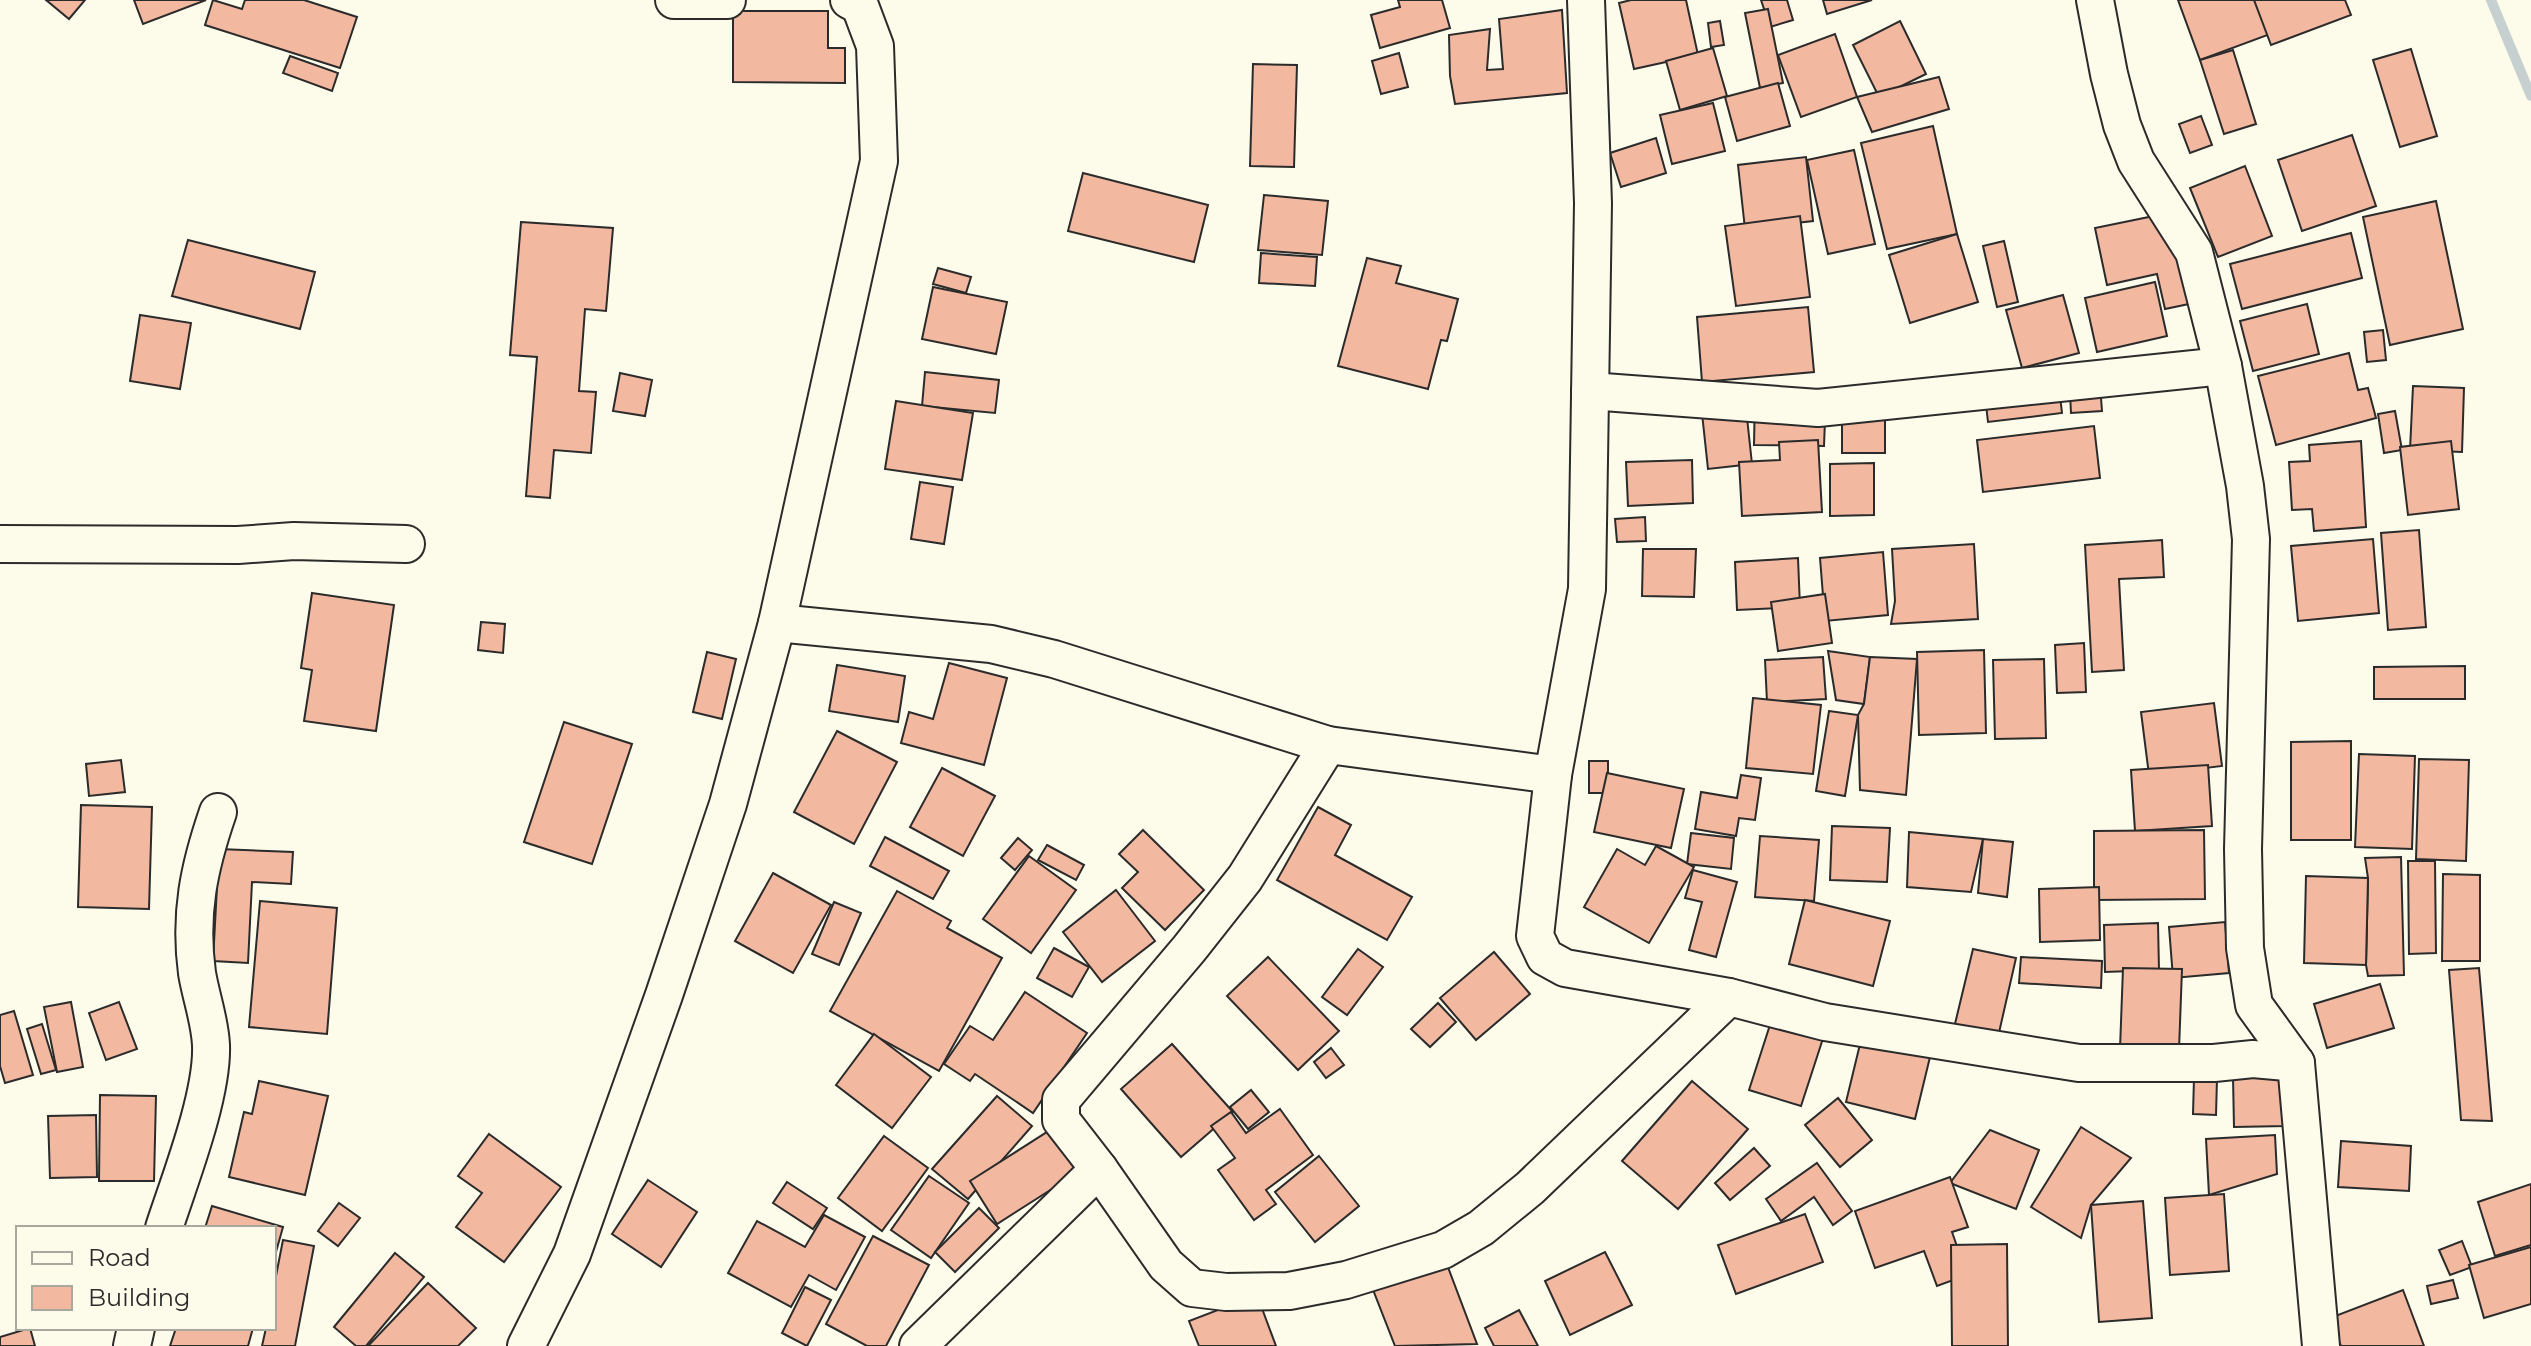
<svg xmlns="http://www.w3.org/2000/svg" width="2531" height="1346" font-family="Montserrat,sans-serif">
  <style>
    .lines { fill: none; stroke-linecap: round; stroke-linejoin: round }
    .stream { stroke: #c7d0d0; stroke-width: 10 }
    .building { fill: #f2b8a0; stroke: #2b2b2b; stroke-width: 2 }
    .minor-casing { stroke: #2b2b2b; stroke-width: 40 }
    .minor { stroke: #fdfbea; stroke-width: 36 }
  </style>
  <rect width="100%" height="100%" fill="#fdfbea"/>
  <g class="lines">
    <polyline class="stream" points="2491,0 2531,96"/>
  </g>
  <g class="building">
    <polygon points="46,0 85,0 69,19"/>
    <polygon points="134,0 206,0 143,24"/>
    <polygon points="213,0 242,9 245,0 304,0 357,17 340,68 205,25"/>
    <polygon points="1398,0 1442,0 1450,28 1380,48 1371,15 1400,7"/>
    <polygon points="1631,0 1686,0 1698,55 1634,69 1619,3"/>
    <polygon points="1761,0 1787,0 1793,20 1770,27"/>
    <polygon points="1823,0 1872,0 1827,14"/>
    <polygon points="2178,0 2261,0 2273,33 2200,60"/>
    <polygon points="2254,0 2345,0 2351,15 2271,45"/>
    <polygon points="1768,9 1783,83 1760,88 1745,13"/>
    <polygon points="1562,10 1567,93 1455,104 1450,76 1449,35 1490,29 1487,70 1503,69 1499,19"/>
    <polygon points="733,11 828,11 828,48 845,48 845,83 733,82"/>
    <polygon points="1720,21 1724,45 1711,47 1708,23"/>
    <polygon points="1900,21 1926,74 1879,97 1853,45"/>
    <polygon points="1835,34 1857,97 1801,117 1778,55"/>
    <polygon points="1713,48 1727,96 1680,110 1666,61"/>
    <polygon points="2411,49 2437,136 2400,147 2373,60"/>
    <polygon points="2233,50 2256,124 2224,134 2200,60"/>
    <polygon points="1399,53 1408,87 1381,94 1372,61"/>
    <polygon points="290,56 338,73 332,91 283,73"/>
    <polygon points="1253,64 1297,65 1294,167 1250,166"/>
    <polygon points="1939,77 1949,109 1872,132 1857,97"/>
    <polygon points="1778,83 1790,126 1737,141 1725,97"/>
    <polygon points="1713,103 1725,151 1672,164 1660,115"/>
    <polygon points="2201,116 2212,145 2190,153 2179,124"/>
    <polygon points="1933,126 1957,234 1887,249 1861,143"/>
    <polygon points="2352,135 2376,206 2302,231 2278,160"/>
    <polygon points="1656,138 1666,173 1621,187 1610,153"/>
    <polygon points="1854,150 1875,244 1828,254 1807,160"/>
    <polygon points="1806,157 1813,221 1745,229 1738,165"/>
    <polygon points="2245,166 2272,236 2218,257 2190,188"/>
    <polygon points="1083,173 1208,205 1194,262 1068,231"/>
    <polygon points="1264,195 1328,201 1322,255 1258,250"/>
    <polygon points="2436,201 2463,329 2390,345 2363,217"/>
    <polygon points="2188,209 2208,300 2165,309 2157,274 2107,285 2095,228"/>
    <polygon points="1800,216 1810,297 1736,306 1725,226"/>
    <polygon points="521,222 613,228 606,311 585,309 579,391 596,392 591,453 554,450 550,498 526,496 537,357 510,355"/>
    <polygon points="2351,233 2362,278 2242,309 2230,264"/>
    <polygon points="1957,234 1978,302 1910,323 1889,255"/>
    <polygon points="188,240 315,272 300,329 172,296"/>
    <polygon points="2004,241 2018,302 1997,307 1983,246"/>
    <polygon points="1261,253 1317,257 1315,286 1259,283"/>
    <polygon points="1367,258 1401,266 1396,283 1458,299 1447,341 1441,340 1428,389 1338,366"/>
    <polygon points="938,268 971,277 966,293 933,284"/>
    <polygon points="2155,282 2167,336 2097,352 2085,298"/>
    <polygon points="933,287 1007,302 996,354 922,339"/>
    <polygon points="2063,295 2079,353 2022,368 2006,310"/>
    <polygon points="2307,304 2319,354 2253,371 2240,321"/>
    <polygon points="1808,307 1814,372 1702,382 1697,317"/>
    <polygon points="140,315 191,323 180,389 130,381"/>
    <polygon points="2383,330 2386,360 2367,362 2364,332"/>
    <polygon points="2349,353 2358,390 2368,388 2376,418 2276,445 2258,376"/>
    <polygon points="2057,371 2062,413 1988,422 1983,379"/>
    <polygon points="2099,371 2102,411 2071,413 2069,373"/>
    <polygon points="925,372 999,380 995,413 922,406"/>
    <polygon points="620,373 652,380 645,416 613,411"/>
    <polygon points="2413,386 2464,388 2462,452 2410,450"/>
    <polygon points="1755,393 1826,394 1824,446 1754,445"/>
    <polygon points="1745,399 1752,464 1708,469 1701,404"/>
    <polygon points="896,401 973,413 962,480 885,469"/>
    <rect x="1842" y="401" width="43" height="52"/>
    <polygon points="2395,411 2402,450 2384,453 2378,414"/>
    <polygon points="2094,426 2100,478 1983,492 1977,440"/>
    <polygon points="1818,440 1822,512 1742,516 1739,462 1780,460 1779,442"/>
    <polygon points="2361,441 2366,527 2314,531 2312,509 2292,510 2289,462 2310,461 2309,445"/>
    <polygon points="2451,441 2459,509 2408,515 2400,447"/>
    <polygon points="1692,460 1693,503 1628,506 1626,462"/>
    <polygon points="1874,463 1874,515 1830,516 1830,464"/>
    <polygon points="920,482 953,487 944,544 911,539"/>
    <polygon points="1645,517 1646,541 1617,542 1615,519"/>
    <polygon points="2419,530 2426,627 2388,630 2381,533"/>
    <polygon points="2373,539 2379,613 2298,621 2291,546"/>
    <polygon points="2162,540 2164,577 2119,579 2124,670 2092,672 2085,545"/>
    <polygon points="1974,544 1978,619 1891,624 1895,601 1892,549"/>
    <polygon points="1643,549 1696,549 1694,597 1642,596"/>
    <polygon points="1883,552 1888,615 1825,621 1820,558"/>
    <polygon points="1798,558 1800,607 1737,610 1735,562"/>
    <polygon points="312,593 394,605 376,731 304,721 312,670 301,668"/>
    <polygon points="1825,594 1832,643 1778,651 1771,602"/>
    <polygon points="481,622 505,624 503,653 478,650"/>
    <polygon points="2084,643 2086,692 2057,693 2055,645"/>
    <polygon points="1984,650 1986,733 1919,735 1917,652"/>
    <polygon points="1828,651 1870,657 1864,704 1836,700"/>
    <polygon points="707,652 736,659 722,719 693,712"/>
    <polygon points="1823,657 1826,699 1767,702 1765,660"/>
    <polygon points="1870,657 1917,659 1906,795 1860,790 1858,715 1864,704"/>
    <polygon points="2044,659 2046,738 1995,739 1993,660"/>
    <polygon points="949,663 1007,678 984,765 901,743 909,712 933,719"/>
    <polygon points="837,665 905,676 898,722 829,711"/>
    <polygon points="2465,666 2465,699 2374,699 2374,667"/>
    <polygon points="1753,698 1821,705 1813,774 1746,768"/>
    <polygon points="2214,703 2222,766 2149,775 2141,712"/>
    <polygon points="1829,711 1858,715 1845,796 1816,791"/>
    <polygon points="564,722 632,744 592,864 524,842"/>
    <polygon points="837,731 897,762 854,844 794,812"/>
    <polygon points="2351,741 2351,840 2291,840 2291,742"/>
    <polygon points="2359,754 2415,756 2412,849 2355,847"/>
    <polygon points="2419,759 2469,760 2466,861 2416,859"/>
    <polygon points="121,760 125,792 89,796 86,764"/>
    <rect x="1589" y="761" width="19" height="32"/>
    <polygon points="2208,765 2212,826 2135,831 2131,770"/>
    <polygon points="942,768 995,796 963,856 910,827"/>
    <polygon points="1607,773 1684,789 1671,848 1594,832"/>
    <polygon points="1741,775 1761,778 1755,820 1739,818 1736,836 1695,829 1701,792 1737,798"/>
    <polygon points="81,805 152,807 149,909 78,907"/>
    <polygon points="1318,807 1351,825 1335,855 1412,897 1387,940 1277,880"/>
    <polygon points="1832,826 1890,828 1887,882 1830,880"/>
    <polygon points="1143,830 1204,890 1165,930 1122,888 1138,872 1119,854"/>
    <polygon points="2204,830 2205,899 2094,900 2094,831"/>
    <polygon points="1909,832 1983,839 1971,892 1907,887"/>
    <polygon points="1691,833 1734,838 1731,869 1687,864"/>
    <polygon points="1760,836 1819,840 1814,901 1755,897"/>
    <polygon points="885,837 949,871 933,899 870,866"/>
    <polygon points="1018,838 1032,850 1015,870 1001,858"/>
    <polygon points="1983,839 2013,842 2007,897 1978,893"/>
    <polygon points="1047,845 1084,865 1076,880 1038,860"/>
    <polygon points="1656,846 1694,867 1649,943 1584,907 1617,849 1645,865"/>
    <polygon points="219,849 293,852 291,884 252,882 248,963 213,961"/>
    <polygon points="1029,856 1076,890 1031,953 983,919"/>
    <polygon points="2401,857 2404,975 2368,976 2366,965 2368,878 2365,858"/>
    <polygon points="2408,861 2435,861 2436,953 2409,954"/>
    <polygon points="1693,870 1737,882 1716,957 1689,950 1702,902 1685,898"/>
    <polygon points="773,873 831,905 793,973 735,941"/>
    <polygon points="2443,874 2480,875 2480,961 2442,961"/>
    <polygon points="2306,876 2368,878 2366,965 2304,963"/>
    <polygon points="2099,887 2100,940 2040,942 2039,889"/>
    <polygon points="1116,890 1155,941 1102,982 1063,932"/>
    <polygon points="897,891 951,921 947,928 1002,958 939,1071 830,1011"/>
    <polygon points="1805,900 1890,921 1873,986 1789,964"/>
    <polygon points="260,901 337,908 327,1034 249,1027"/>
    <polygon points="834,902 861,913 839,965 812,954"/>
    <polygon points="2225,922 2229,973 2173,978 2169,927"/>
    <polygon points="2158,923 2159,970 2105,972 2104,925"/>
    <polygon points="1054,948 1089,967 1072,997 1037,978"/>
    <polygon points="1358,949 1383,967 1347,1015 1322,997"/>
    <polygon points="1973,949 2016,958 1998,1037 1954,1028"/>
    <polygon points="1494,952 1530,994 1476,1040 1440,998"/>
    <polygon points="1268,957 1339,1031 1298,1070 1227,996"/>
    <polygon points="2021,957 2102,961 2101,988 2019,983"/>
    <polygon points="2123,968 2182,969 2179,1050 2120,1049"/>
    <polygon points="2479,968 2492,1121 2461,1120 2449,970"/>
    <polygon points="2380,984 2394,1028 2327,1048 2314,1004"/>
    <polygon points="1025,992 1087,1033 1033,1113 975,1074 970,1081 944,1064 970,1026 993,1040"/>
    <polygon points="1778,1000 1830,1017 1801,1106 1749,1090"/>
    <polygon points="71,1002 83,1067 57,1072 44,1007"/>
    <polygon points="119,1002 137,1049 106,1060 89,1013"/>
    <polygon points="1438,1003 1456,1022 1430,1047 1411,1029"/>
    <polygon points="14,1011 33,1075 5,1083 0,1066 0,1015"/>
    <polygon points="42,1024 56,1070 41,1074 27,1029"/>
    <polygon points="874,1034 931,1077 892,1128 836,1085"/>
    <polygon points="1861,1040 1930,1057 1915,1119 1846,1102"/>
    <polygon points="1172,1044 1233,1112 1181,1157 1121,1089"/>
    <polygon points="1331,1048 1344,1065 1326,1078 1314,1062"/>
    <polygon points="2285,1076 2286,1126 2234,1127 2233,1077"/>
    <polygon points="2194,1078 2217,1079 2216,1115 2193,1114"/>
    <polygon points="259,1081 328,1096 305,1195 229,1177 244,1112 252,1114"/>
    <polygon points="1692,1081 1748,1129 1678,1209 1622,1161"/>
    <polygon points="1251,1090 1269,1112 1248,1129 1230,1107"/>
    <polygon points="100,1095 156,1096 154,1181 99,1181"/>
    <polygon points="997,1096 1032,1126 968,1199 932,1169"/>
    <polygon points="1838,1098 1872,1140 1840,1167 1805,1125"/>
    <polygon points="1280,1109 1313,1155 1266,1190 1276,1204 1254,1220 1218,1170 1235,1158 1211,1126 1231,1112 1246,1133"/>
    <polygon points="96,1115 97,1177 50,1178 48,1116"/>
    <polygon points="1069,1118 1096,1161 997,1224 970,1181"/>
    <polygon points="2081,1127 2131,1158 2091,1205 2081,1238 2031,1207"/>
    <polygon points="1990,1130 2039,1150 2016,1209 1950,1183"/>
    <polygon points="489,1134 561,1187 504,1262 456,1227 482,1193 458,1176"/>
    <polygon points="2275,1135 2277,1174 2209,1195 2206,1139"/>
    <polygon points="884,1136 928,1168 882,1231 838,1198"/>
    <polygon points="2341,1141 2411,1146 2409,1191 2338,1187"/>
    <polygon points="1754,1148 1770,1166 1730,1200 1715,1183"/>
    <polygon points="1319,1156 1359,1206 1315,1242 1275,1192"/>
    <polygon points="1817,1163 1852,1211 1833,1225 1814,1197 1781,1221 1766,1199"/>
    <polygon points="929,1176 969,1203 931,1258 891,1230"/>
    <polygon points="1950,1177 1968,1227 1952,1232 1967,1275 1937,1286 1924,1251 1875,1268 1855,1211"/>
    <polygon points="648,1180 697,1212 661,1267 612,1234"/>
    <polygon points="787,1182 827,1208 813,1229 773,1203"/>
    <polygon points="2531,1184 2531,1245 2495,1256 2478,1202"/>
    <polygon points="2224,1194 2229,1271 2170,1275 2165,1198"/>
    <polygon points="2143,1201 2152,1318 2099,1322 2091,1205"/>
    <polygon points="339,1203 360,1218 338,1246 318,1231"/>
    <polygon points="212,1206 283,1227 274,1259 274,1228 205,1228"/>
    <polygon points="979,1208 999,1228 955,1272 935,1252"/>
    <polygon points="1805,1214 1823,1262 1736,1294 1718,1245"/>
    <polygon points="824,1215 865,1237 836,1290 809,1275 791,1307 728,1273 757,1221 805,1247"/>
    <polygon points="873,1236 929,1265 886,1346 867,1346 826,1324"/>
    <polygon points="283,1240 314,1246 295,1346 262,1346 266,1328 274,1328 274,1286"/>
    <polygon points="2462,1241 2472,1267 2450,1275 2439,1250"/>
    <polygon points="2007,1244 2008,1346 1952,1346 1951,1245"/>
    <polygon points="2531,1247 2531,1304 2484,1318 2469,1265"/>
    <polygon points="1605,1252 1632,1305 1570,1335 1545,1281"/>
    <polygon points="395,1253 424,1277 366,1346 356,1346 334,1327"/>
    <polygon points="1443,1254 1477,1344 1395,1346 1370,1282"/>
    <polygon points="2453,1280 2458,1298 2431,1304 2427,1286"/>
    <polygon points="428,1283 476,1328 458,1346 368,1346"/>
    <polygon points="805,1287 831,1300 807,1346 782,1333"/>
    <polygon points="2403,1290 2424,1346 2341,1346 2330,1318"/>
    <polygon points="1257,1295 1276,1346 1199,1346 1189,1321"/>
    <polygon points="1519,1310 1538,1346 1494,1346 1485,1328"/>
    <polygon points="30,1328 35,1346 0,1346 0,1337"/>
    <polygon points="176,1328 253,1328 248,1346 170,1346"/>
  </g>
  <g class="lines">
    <defs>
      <g id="minor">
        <polyline points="674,0 727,0"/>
        <polyline points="1586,0 1593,203 1587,589 1553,775 1535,936 1545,957 1565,968 1729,997 1825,1022 2079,1063 2214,1063 2253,1059 2296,1063"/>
        <polyline points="2095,0 2109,74 2122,125 2136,161 2194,252 2223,366 2245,486 2251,539 2243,849 2245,948 2254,1005 2296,1063 2321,1346"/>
        <polyline points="1590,391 1818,408 2223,366"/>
        <polyline points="0,544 238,545 294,541 406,544"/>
        <polyline points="777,623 991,644 1054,659 1328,745 1553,775"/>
        <polyline points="1099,1169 1166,1265 1192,1288 1226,1292 1289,1291 1346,1280 1443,1250 1481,1228 1530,1188 1729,997"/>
        <path d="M 164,1228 C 180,1179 213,1095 211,1045 C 210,1021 201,997 197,973 C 189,914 199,867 218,812"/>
        <polyline points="132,1346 136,1328"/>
        <polyline points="526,1346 572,1254 664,995 728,804 777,623 879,161 875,46 860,6 849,0"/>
        <polyline points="918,1346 1099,1169 1061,1120 1061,1100 1189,949 1245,878 1328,745"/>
      </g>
    </defs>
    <use href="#minor" class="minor-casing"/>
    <use href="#minor" class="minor"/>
  </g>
  <rect x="16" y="1226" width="260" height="104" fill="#fdfbea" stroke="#a9a89e" stroke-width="2"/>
  <rect x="32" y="1252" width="40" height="12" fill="#fdfbea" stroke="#a9a89e" stroke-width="2"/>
  <text x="88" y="1266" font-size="24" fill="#2b2b2b">Road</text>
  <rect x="32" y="1286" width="40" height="24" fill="#f2b8a0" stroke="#a9a89e" stroke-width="2"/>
  <text x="88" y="1306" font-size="24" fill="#2b2b2b">Building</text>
</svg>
